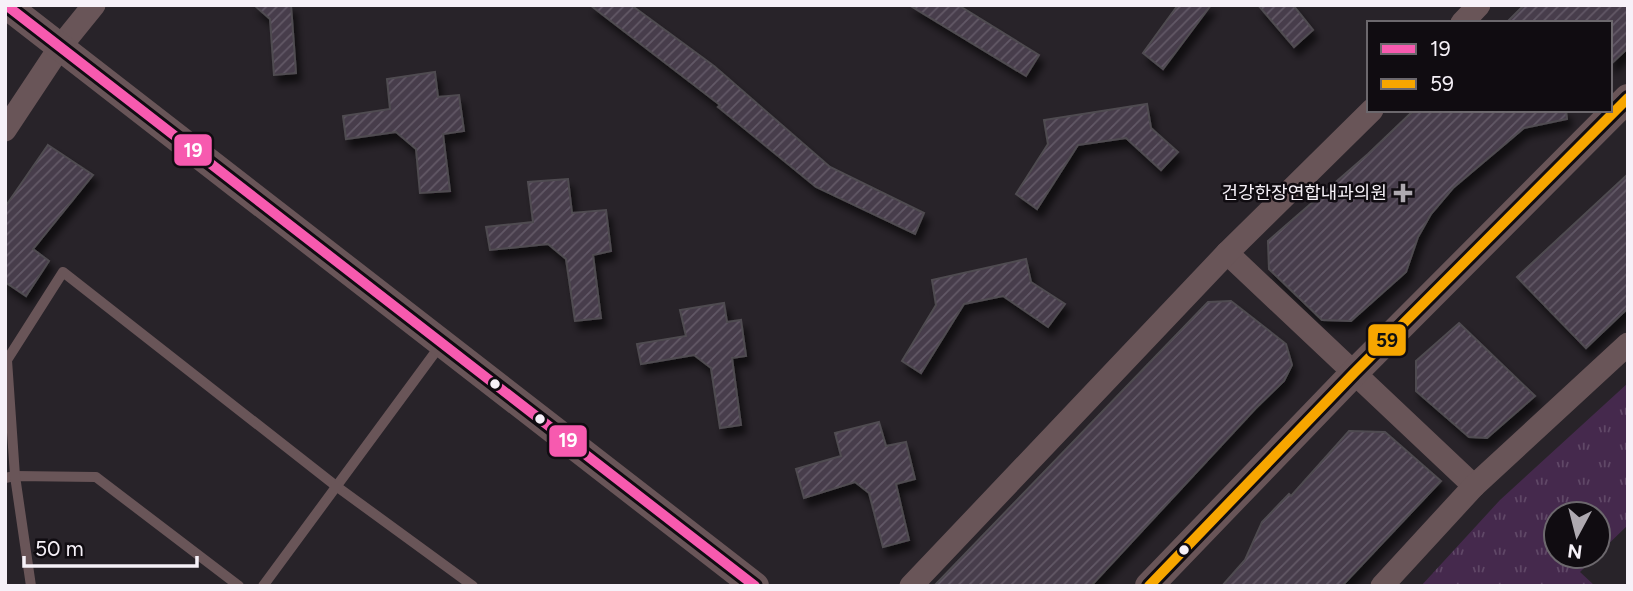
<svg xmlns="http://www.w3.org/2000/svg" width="1633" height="591" font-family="Figtree,'Noto Sans KR',sans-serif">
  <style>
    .grass { fill: url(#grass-tufts) }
    .building { fill: url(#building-hatch); stroke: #504c51; stroke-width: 2; filter: url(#shadow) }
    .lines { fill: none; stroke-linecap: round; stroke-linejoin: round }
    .service { stroke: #695558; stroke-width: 10 }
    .minor { stroke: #695558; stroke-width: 23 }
    .tertiary { stroke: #695558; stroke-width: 28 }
    .bus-1-casing { stroke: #100c11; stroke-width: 16 }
    .bus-2-casing { stroke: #100c11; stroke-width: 16 }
    .bus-1 { stroke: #f75aaf; stroke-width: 10 }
    .bus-2 { stroke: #f7a600; stroke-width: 10 }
    .poi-dot { fill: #aea9b0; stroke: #100c11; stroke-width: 2.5 }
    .bus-dot { fill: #f6f1f8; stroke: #100c11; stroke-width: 2.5 }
    .labels { text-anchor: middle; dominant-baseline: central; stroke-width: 5; stroke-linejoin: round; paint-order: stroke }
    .poi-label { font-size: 18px; fill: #f6f1f8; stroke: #100c11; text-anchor: end }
    .line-badge { stroke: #100c11; stroke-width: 2.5 }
    .badge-label { font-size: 19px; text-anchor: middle; font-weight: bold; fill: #fff }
    .pale-badge-label { font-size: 19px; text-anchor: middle; font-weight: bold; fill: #111 }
  </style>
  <defs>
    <pattern id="grass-tufts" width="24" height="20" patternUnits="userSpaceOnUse" patternTransform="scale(1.75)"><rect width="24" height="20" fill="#45294d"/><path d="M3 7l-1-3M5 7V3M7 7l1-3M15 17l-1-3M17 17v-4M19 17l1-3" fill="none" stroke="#604867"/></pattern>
    <pattern id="building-hatch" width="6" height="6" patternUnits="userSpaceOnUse" patternTransform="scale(1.75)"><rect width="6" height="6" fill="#473c4b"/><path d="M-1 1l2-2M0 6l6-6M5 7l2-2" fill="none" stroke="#625966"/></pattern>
    <filter id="shadow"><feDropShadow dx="4.5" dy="8" stdDeviation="3.5" flood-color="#0009"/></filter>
  </defs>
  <rect width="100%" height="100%" fill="#282329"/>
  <polygon class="grass" points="1628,383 1628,525 1598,554 1598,514 1556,514 1556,556 1596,556 1580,572 1595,586 1421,586 1500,500"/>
  <g class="building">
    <polygon points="254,5 291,5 296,73 274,75 270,19"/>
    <polygon points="590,5 631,5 714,66 830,167 924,213 915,234 816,187 718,107 720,105"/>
    <polygon points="909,5 958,5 1039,55 1026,76"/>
    <polygon points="1178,5 1211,5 1163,69 1143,53"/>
    <polygon points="1258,5 1293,5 1313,30 1294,47"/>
    <polygon points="1524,5 1628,5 1628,48 1610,65 1610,23 1506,23"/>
    <polygon points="435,72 438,97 459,95 464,131 443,134 450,191 420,193 416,149 396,132 346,139 343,116 390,109 387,79"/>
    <polygon points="1147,104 1151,128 1178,152 1161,170 1126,138 1078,145 1037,209 1016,194 1048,144 1044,120"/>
    <polygon points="1414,110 1566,110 1567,119 1524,128 1453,188 1431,214 1418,237 1406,272 1351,321 1322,320 1269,269 1268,241 1368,154"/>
    <polygon points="48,145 93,175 33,249 49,261 26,296 5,282 5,207"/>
    <polygon points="1628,174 1628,308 1586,348 1517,277"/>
    <polygon points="568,179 572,213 606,210 611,251 593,255 601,318 575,321 566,259 548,244 490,250 486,227 533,222 528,182"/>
    <polygon points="1026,259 1031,282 1065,304 1048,327 1003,296 964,304 921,373 902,361 936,305 932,280"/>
    <polygon points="1231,301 1286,344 1292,365 1284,381 1256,408 1091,586 934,586 1208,302"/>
    <polygon points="724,303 727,322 741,320 746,356 732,358 741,425 720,428 711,368 694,355 641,364 637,344 686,336 680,310"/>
    <polygon points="1459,323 1535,396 1487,438 1469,437 1416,391 1416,361"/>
    <polygon points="879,422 886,446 906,442 915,479 896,484 909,540 883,547 869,493 855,482 804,498 796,469 841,456 835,433"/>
    <polygon points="1349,431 1385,432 1441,481 1342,586 1222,586 1245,560 1262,522 1289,494 1291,496"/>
  </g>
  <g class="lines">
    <g class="service">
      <polyline points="5,478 15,476 96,477 239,586"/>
      <polyline points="31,586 15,476 7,360 63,272 336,486 473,586"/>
      <polyline points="263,586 442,343"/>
    </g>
    <g class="minor">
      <polyline points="1462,23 1479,5"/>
      <polyline points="5,130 60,47 94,5"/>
      <polyline points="1227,253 1474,486"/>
      <polyline points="911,586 1227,253 1372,110"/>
      <polyline points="1382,586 1474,486 1628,344"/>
    </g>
    <g class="tertiary">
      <polyline points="6,5 755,586"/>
      <polyline points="1149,586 1354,373 1628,98"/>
    </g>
    <defs>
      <polyline id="bus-1" points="6,5 755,586"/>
      <polyline id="bus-2" points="1149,586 1354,373 1628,98"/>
    </defs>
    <use href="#bus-1" class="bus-1-casing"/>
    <use href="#bus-2" class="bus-2-casing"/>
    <use href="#bus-1" class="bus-1"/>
    <use href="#bus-2" class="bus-2"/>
  </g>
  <path class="poi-dot" d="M1399.5 182.5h7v7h7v7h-7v7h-7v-7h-7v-7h7z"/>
  <g class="bus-dot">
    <circle cx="495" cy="384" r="6"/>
    <circle cx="540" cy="419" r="6"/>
    <circle cx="1184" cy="550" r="6"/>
  </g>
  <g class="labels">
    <g class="poi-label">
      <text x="1387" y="193">건강한장연합내과의원</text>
    </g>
  </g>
  <g class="line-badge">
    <rect x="173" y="133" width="40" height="34" rx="7" fill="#f75aaf"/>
    <rect x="1367" y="323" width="40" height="34" rx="7" fill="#f7a600"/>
    <rect x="548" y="424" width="40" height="34" rx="7" fill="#f75aaf"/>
  </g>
  <g class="badge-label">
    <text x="193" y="157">19</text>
    <text x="568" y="447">19</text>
  </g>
  <g class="pale-badge-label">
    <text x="1387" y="347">59</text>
  </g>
  <rect width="1633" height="591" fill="none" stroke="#f6f1f8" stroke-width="14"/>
  <rect x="1367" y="21" width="245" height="91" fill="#100c11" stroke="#6c686d" stroke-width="2"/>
  <rect x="1381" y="44" width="35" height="10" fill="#f75aaf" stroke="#6c686d" stroke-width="2"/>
  <text x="1430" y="56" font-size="21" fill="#f6f1f8">19</text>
  <rect x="1381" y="79" width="35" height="10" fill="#f7a600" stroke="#6c686d" stroke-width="2"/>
  <text x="1430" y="91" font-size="21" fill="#f6f1f8">59</text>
  <g transform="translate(1577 535) rotate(187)"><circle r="33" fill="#100c11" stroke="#6c686d" stroke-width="2"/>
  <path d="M0-5L12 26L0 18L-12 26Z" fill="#aea9b0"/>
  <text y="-10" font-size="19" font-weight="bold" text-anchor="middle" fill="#f6f1f8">N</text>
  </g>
  <path d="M24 556v10h173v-10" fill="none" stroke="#f6f1f8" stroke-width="3.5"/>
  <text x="35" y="556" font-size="21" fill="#f6f1f8" stroke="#100c11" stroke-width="5" paint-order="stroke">50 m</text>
</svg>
